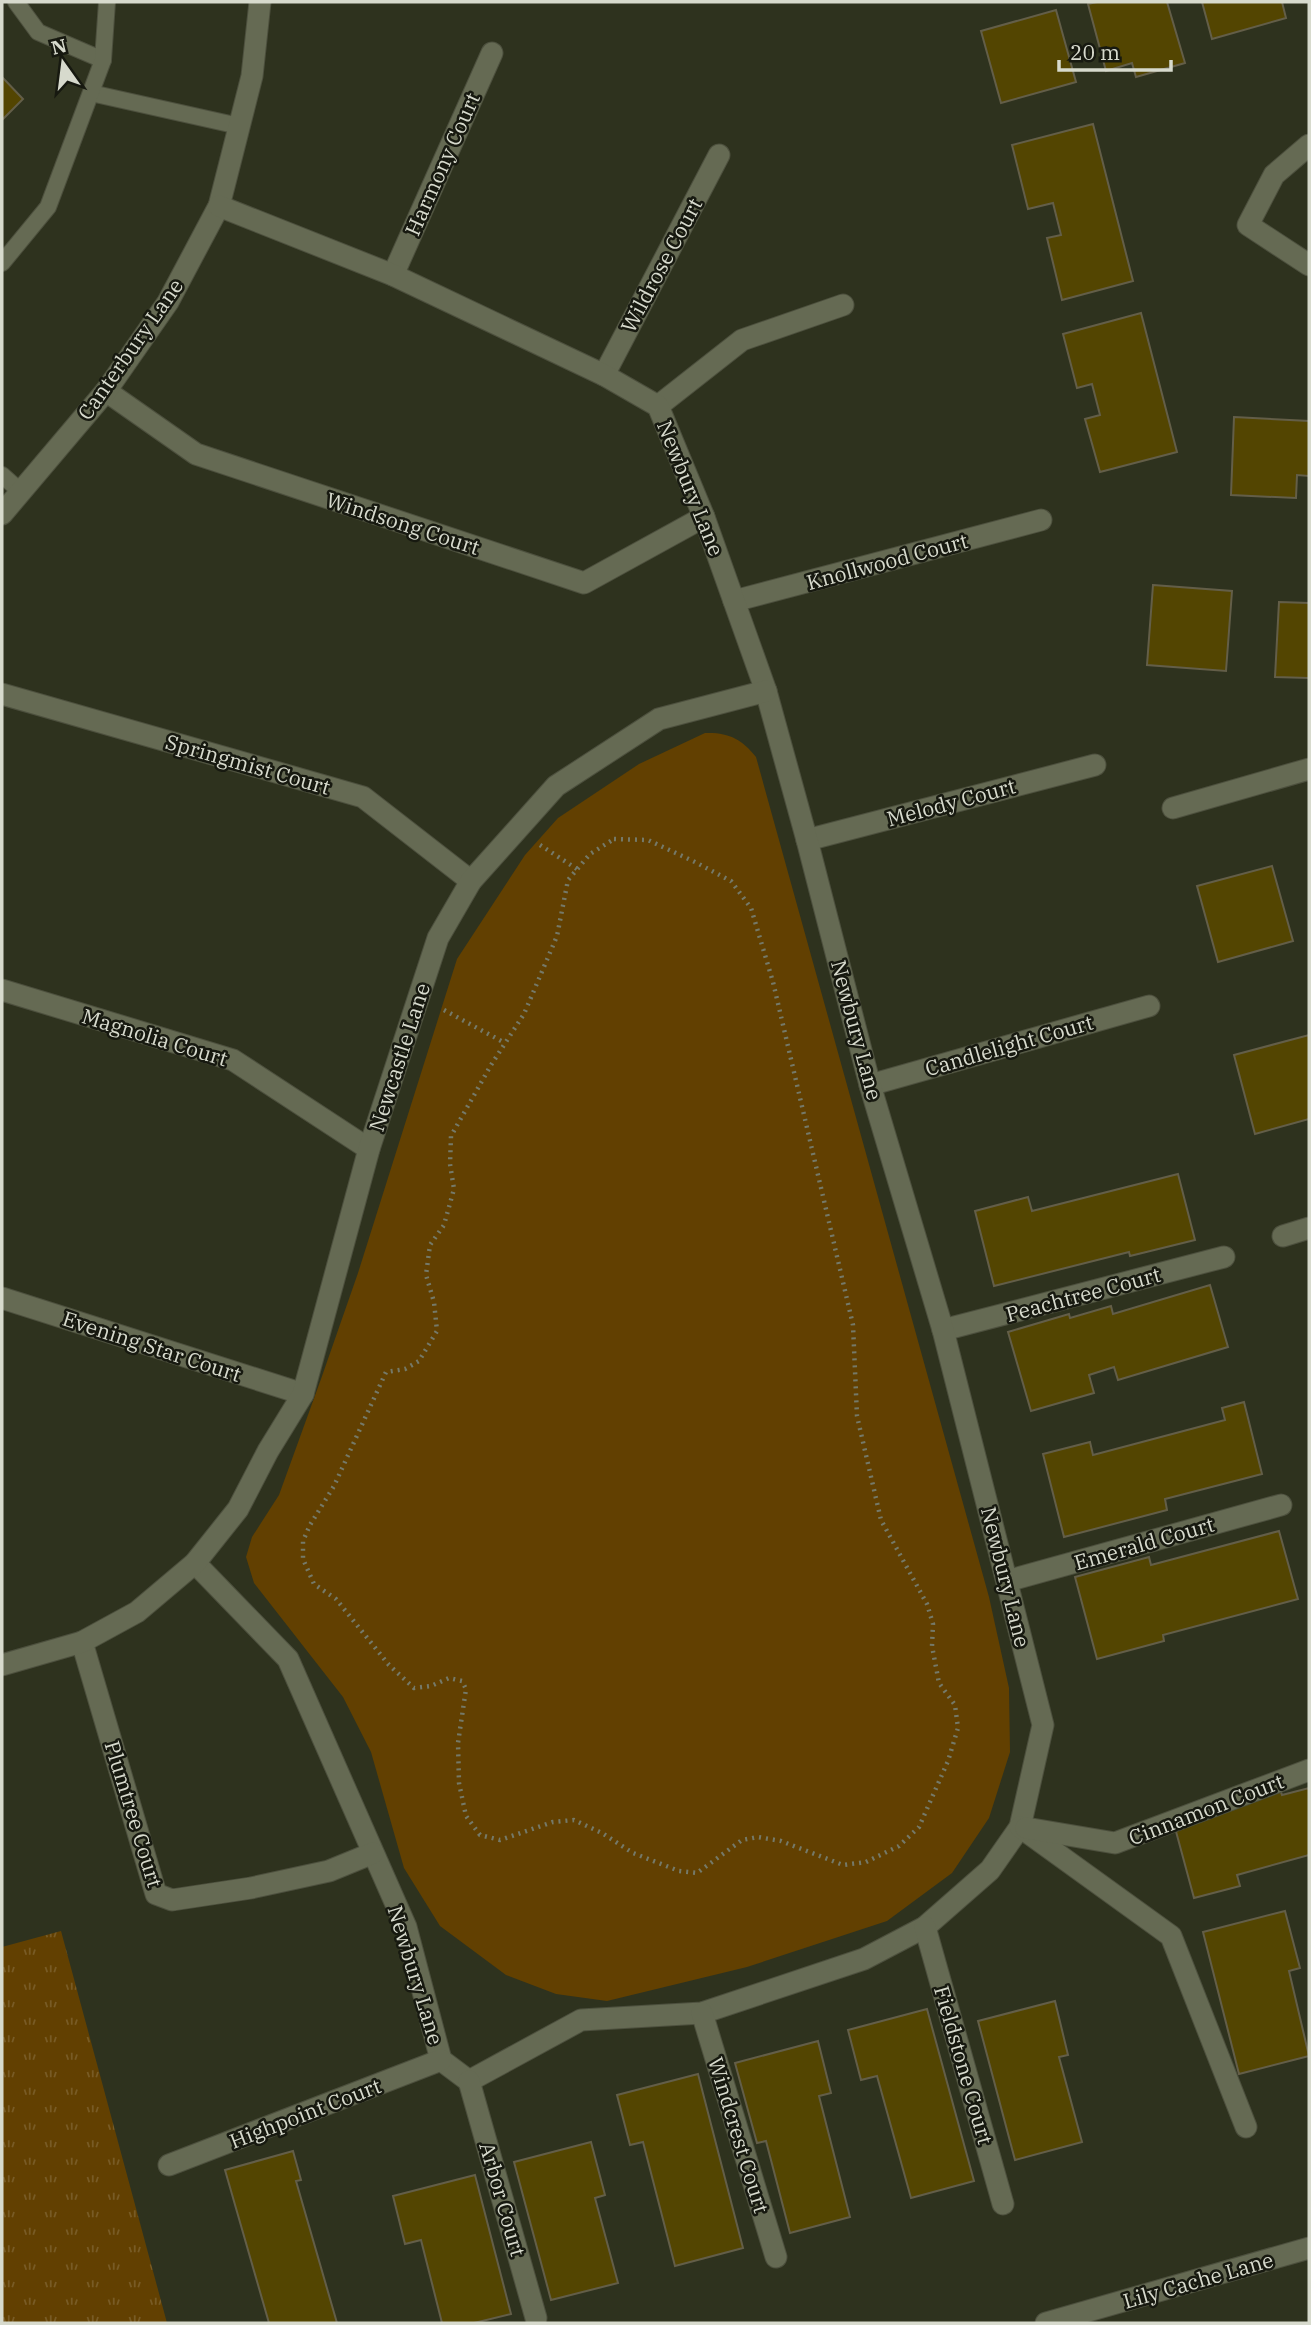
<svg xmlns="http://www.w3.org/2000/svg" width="1311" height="2325" font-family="'IBM Plex Serif',serif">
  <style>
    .grass { fill: url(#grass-tufts) }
    .park { fill: #624001 }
    .building { fill: #534501; stroke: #635e48; stroke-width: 2 }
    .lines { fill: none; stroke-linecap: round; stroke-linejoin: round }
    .service-casing { stroke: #4d503e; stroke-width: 18 }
    .minor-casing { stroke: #4d503e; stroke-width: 23 }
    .tertiary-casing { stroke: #4d503e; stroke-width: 23 }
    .path { stroke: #757968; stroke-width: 4.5; stroke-dasharray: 2 5; stroke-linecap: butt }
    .service { stroke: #656a53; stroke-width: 16 }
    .minor { stroke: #656a53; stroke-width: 21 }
    .tertiary { stroke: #656a53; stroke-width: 21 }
    .labels { text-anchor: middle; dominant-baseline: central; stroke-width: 5; stroke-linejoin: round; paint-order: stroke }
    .street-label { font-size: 21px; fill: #d7dacd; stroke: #171910 }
  </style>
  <defs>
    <pattern id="grass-tufts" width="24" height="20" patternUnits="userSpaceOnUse" patternTransform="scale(1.75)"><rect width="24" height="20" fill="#624001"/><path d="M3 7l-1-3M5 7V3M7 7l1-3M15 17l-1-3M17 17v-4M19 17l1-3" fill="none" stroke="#785b25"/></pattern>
  </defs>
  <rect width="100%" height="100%" fill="#2e321e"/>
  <polygon class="grass" points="61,1931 167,2323 2,2323 2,1947"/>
  <path class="park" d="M 705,733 C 728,732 742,739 756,757 L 989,1597 L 1009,1688 L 1010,1752 L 989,1818 L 952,1873 L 887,1921 L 747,1967 L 607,2001 L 556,1994 L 506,1975 L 440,1926 L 404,1868 L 371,1752 L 343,1697 L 254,1583 L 246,1557 L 252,1537 L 279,1495 L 321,1379 L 358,1273 L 457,959 L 525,855 L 558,818 L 639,764 Z"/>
  <g class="building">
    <polygon points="1097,2 1167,2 1185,63 1136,77 1132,63 1106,71 1088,4"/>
    <polygon points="1202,2 1282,2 1286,18 1212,39"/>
    <polygon points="1056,10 1076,82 1001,103 981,31"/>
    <polygon points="2,77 23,99 2,120"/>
    <polygon points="1093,124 1133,281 1062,300 1047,238 1061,235 1053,203 1028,209 1012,145"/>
    <polygon points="1141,313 1177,452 1100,472 1085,419 1100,415 1092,384 1077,388 1063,334"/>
    <polygon points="1234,417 1309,421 1309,476 1297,475 1296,498 1231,495"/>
    <polygon points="1153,585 1232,591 1226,671 1147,665"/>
    <polygon points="1279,602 1309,603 1309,678 1275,677"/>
    <polygon points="1272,866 1293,941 1218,962 1197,886"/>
    <polygon points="1309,1035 1309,1119 1255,1134 1234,1055"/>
    <polygon points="1178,1174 1195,1240 1130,1256 1129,1252 994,1286 975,1211 1028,1197 1032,1211"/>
    <polygon points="1210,1285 1228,1347 1118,1380 1114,1367 1089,1375 1094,1393 1031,1411 1008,1332 1069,1314 1070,1318 1111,1306 1113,1314"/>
    <polygon points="1244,1402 1262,1474 1165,1499 1167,1510 1064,1537 1043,1454 1090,1442 1093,1455 1225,1420 1222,1408"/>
    <polygon points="1279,1531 1298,1599 1163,1635 1164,1641 1097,1659 1075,1577 1149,1557 1151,1565"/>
    <polygon points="1278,1784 1282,1795 1309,1788 1309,1855 1237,1875 1240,1886 1194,1898 1171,1813"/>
    <polygon points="1285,1911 1300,1968 1289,1971 1309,2056 1239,2074 1203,1932"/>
    <polygon points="1055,2001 1068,2055 1059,2057 1082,2142 1015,2160 978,2021"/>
    <polygon points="927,2009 974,2181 911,2198 877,2076 861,2080 848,2030"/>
    <polygon points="818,2041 831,2093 819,2096 850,2217 790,2233 766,2141 757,2143 735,2063"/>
    <polygon points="698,2074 743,2248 675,2266 643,2142 630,2145 617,2095"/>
    <polygon points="591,2142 605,2195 595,2198 618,2283 551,2300 514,2162"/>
    <polygon points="293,2151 301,2180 296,2181 337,2323 269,2323 225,2170"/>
    <polygon points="475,2175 511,2314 474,2323 442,2323 421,2240 405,2244 393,2196"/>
  </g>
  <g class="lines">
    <defs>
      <g id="service">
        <polyline points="16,2 38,32 103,60"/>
        <polyline points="91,93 239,126"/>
        <polyline points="2,263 48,207 103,60 107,2"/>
        <polyline points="2,475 21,492"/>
      </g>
      <g id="minor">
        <polyline points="1309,145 1274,175 1248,225 1309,265"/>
        <polyline points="393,275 492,53"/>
        <polyline points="604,375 719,155"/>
        <polyline points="106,391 196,454 584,583 704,517"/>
        <polyline points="658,406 742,340 843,305"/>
        <polyline points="2,514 106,391 168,302 219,206 252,76 260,2"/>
        <polyline points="734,601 1041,520"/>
        <polyline points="2,694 363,797 471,881"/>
        <polyline points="1173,808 1309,769"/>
        <polyline points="807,840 1095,765"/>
        <polyline points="2,990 233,1060 369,1149"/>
        <polyline points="870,1085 1149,1006"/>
        <polyline points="1283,1236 1309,1228"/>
        <polyline points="2,1298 303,1394"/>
        <polyline points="943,1330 1224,1257"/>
        <polyline points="195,1563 288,1659 406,1927 441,2060 469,2081 581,2020 702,2013 864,1959 925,1927 990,1870 1020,1827 1043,1725 943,1330 870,1085 807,840 766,691 704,517 658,406 604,375 393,275 219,206"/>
        <polyline points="1007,1581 1281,1505"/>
        <polyline points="82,1642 156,1894 172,1900 251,1888 329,1871 373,1853"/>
        <polyline points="2,1665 82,1642 137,1612 195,1563 238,1509 268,1451 303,1394 369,1149 438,938 471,881 556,786 659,719 766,691"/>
        <polyline points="1020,1827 1171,1936 1246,2127"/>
        <polyline points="1026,1828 1115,1843 1309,1770"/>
        <polyline points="925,1927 1003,2204"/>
        <polyline points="702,2013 776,2257"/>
        <polyline points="469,2081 536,2318"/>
        <polyline points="169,2165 441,2060"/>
      </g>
      <polyline id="tertiary" points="1046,2323 1309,2248"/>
    </defs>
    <use href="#service" class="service-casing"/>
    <use href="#minor" class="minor-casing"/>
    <use href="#tertiary" class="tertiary-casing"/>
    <g class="path">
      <polygon points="614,839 648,840 695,862 731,881 751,908 773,982 853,1325 857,1416 881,1520 927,1604 933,1624 932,1646 939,1683 955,1705 958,1728 948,1761 919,1827 899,1846 866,1862 843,1865 781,1841 758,1837 742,1840 697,1873 679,1871 633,1853 602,1833 574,1820 553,1822 500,1840 480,1835 466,1816 459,1783 458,1743 466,1689 462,1681 449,1678 431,1686 414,1688 389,1665 336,1599 314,1584 303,1559 303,1541 310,1525 334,1486 386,1372 405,1369 419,1361 437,1331 434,1302 426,1275 430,1245 444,1225 454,1189 450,1164 451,1136 491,1065 524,1014 557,936 568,880 590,854"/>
      <polyline points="540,845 577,869"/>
      <polyline points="444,1010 505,1043"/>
    </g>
    <use href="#service" class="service"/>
    <use href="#minor" class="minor"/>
    <use href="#tertiary" class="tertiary"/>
  </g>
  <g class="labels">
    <g class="street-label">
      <text transform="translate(442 164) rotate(-66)">Harmony Court</text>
      <text transform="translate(661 265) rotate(-62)">Wildrose Court</text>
      <text transform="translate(130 349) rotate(-55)">Canterbury Lane</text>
      <text transform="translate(691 488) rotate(68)">Newbury Lane</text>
      <text transform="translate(403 523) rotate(18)">Windsong Court</text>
      <text transform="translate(887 561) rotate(-15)">Knollwood Court</text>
      <text transform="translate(248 764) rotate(16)">Springmist Court</text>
      <text transform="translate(951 802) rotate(-15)">Melody Court</text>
      <text transform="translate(857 1030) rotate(75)">Newbury Lane</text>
      <text transform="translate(155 1037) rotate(17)">Magnolia Court</text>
      <text transform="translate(1009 1045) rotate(-16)">Candlelight Court</text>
      <text transform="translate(399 1057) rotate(-72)">Newcastle Lane</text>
      <text transform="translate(1083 1294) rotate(-15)">Peachtree Court</text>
      <text transform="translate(152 1346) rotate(18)">Evening Star Court</text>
      <text transform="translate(1144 1543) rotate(-16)">Emerald Court</text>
      <text transform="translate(1006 1577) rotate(76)">Newbury Lane</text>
      <text transform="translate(1206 1809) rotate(-21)">Cinnamon Court</text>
      <text transform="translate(134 1814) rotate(73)">Plumtree Court</text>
      <text transform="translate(416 1975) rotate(73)">Newbury Lane</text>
      <text transform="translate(964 2065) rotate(74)">Fieldstone Court</text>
      <text transform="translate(305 2113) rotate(-21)">Highpoint Court</text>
      <text transform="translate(739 2135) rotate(73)">Windcrest Court</text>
      <text transform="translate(503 2199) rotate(74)">Arbor Court</text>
      <text transform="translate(1198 2280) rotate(-16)">Lily Cache Lane</text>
    </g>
  </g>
  <rect width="1311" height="2325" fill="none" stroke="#d7dacd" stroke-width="7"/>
  <g transform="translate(63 63) rotate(346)" stroke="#171910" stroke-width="5" paint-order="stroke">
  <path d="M0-5L12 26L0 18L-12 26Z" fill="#d7dacd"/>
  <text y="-10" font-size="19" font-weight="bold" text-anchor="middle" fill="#d7dacd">N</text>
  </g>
  <path d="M1059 60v10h112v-10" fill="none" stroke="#d7dacd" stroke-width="3.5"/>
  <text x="1070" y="60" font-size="21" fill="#d7dacd" stroke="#171910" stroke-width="5" paint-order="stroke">20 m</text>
</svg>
